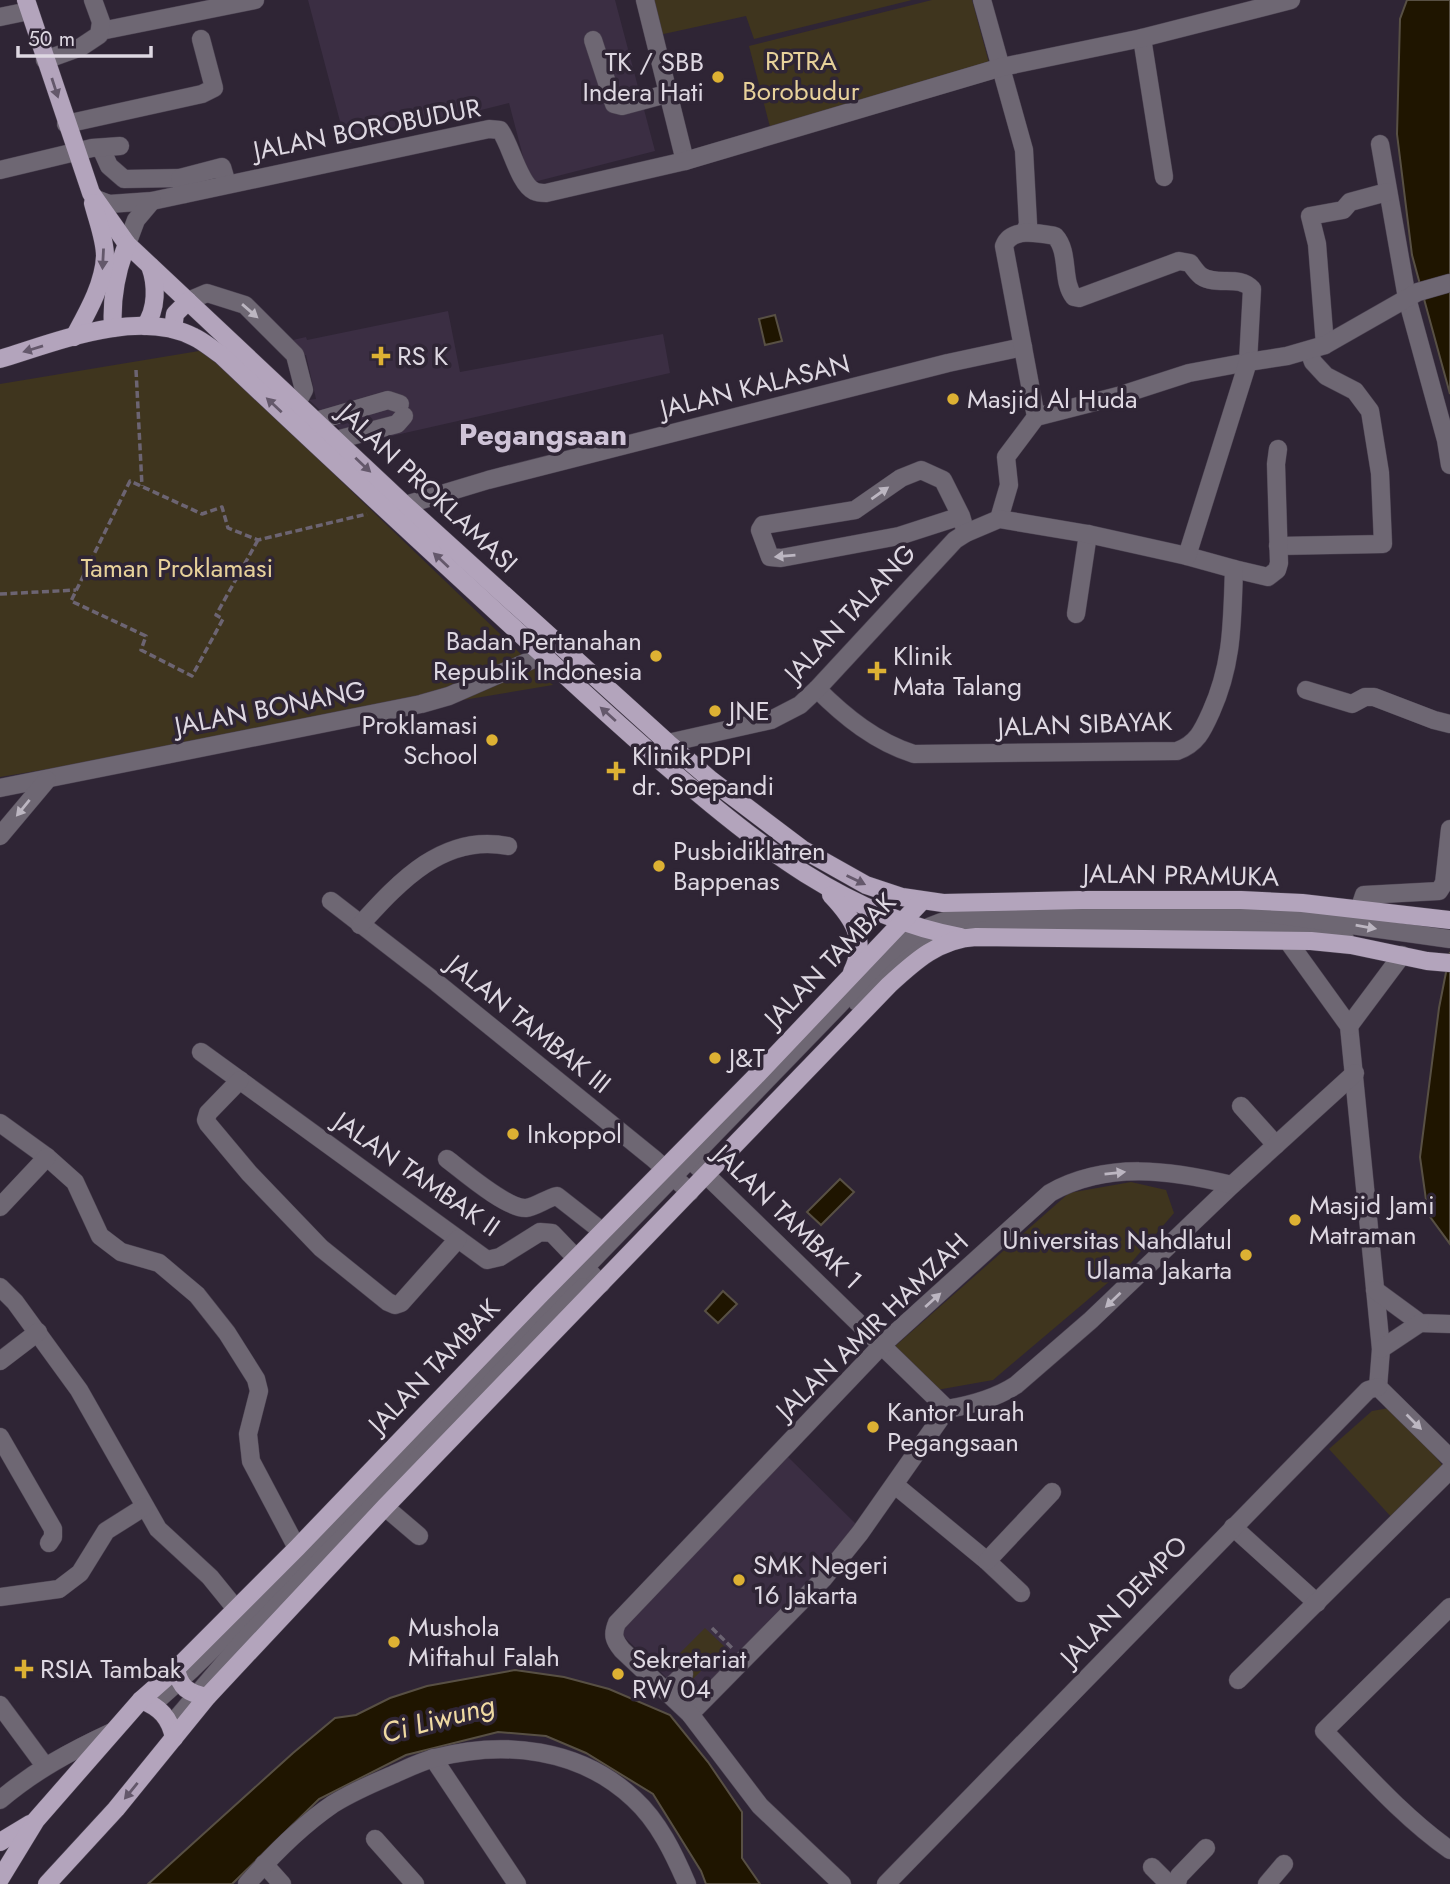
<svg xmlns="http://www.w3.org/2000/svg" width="1450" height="1884" font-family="Jost,sans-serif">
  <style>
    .built { fill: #3b2e43 }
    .green { fill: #3f351e }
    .water { fill: #1f1500; stroke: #585044; stroke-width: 2 }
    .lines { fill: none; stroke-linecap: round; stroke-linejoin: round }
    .minor-casing { stroke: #4b4251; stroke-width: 19 }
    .major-casing { stroke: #4b4251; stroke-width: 19 }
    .path { stroke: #6c6472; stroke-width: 3.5; stroke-dasharray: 7 3.5; stroke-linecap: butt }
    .minor { stroke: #6e6773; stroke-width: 18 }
    .major { stroke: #b3a4bc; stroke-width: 18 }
    .oneway { fill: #64586b }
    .oneway2 { fill: #bcb6c1 }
    .poi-dot { fill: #ddb133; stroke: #2f2535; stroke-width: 2.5 }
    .labels { text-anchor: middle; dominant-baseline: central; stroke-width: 7; stroke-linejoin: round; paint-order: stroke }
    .park-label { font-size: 26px; fill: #e7d19a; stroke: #2f2535 }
    .poi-label { font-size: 26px; fill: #ded8e2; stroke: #2f2535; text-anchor: start }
    .street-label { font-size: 26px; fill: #ded8e2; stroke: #2f2535 }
    .water-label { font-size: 28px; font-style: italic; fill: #efd9a2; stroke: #2f2535 }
    .quarter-label { font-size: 30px; font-weight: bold; fill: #cfc3d7; stroke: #2f2535 }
  </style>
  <rect width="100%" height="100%" fill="#2f2535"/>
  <g class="built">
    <polygon points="308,0 615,0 655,151 530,183 509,103 346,144"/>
    <polygon points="448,311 460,372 663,334 670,373 356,444 309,400 316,399 306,355 297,357 293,340 306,337 307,340"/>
    <polygon points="788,1457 860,1528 691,1701 618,1631"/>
  </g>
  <g class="green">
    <polygon points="650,0 912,0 754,39 746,16 659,35"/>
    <polygon points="932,0 972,0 989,63 770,127 749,46"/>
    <polygon points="205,350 553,685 0,777 0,384"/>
    <polygon points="1131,1182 1166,1190 1174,1213 1130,1264 993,1380 931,1391 893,1348 1069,1193"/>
    <polygon points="1389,1408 1397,1411 1443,1466 1394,1520 1329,1449 1372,1411"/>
    <polygon points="705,1628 725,1647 692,1680 672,1661"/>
  </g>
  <g class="water">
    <polygon points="1407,0 1450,0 1450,394 1412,255 1397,134 1400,19"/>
    <polygon points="775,315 782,341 765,345 759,319"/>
    <polygon points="1450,952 1450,1244 1428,1214 1420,1157 1439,1008"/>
    <polygon points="840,1179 854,1192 821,1225 807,1212"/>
    <polygon points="723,1291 737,1304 718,1323 705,1311"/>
    <polygon points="515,1670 564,1677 609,1689 670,1715 708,1762 742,1812 742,1858 760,1884 706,1884 701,1871 653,1794 586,1753 546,1736 498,1732 406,1755 319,1799 232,1884 148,1884 293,1753 335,1718 356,1715 390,1698 427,1686"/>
  </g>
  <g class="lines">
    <defs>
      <g id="minor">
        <polyline points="645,0 685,161"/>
        <polyline points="982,0 1024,150 1028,224 1025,232"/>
        <polyline points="0,17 29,11"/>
        <polyline points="101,31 255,0"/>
        <polyline points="1142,38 1164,177"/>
        <polyline points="593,40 614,104 622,106 670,93"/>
        <polyline points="45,60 81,47 99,35 101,22 93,0"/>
        <polyline points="66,124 202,94 214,88 201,39"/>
        <polyline points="1380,144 1407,298 1446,440 1450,465"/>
        <polyline points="101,148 109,166 124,179 180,178 184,194"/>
        <polyline points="0,170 92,148 120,146"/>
        <polyline points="180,178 222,167 227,184"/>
        <path d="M 96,199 L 109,204 L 152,201 L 489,129 L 500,130 C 511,145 519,184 534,191 C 538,193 542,193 546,193 L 685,161 L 1002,67 L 1142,38 L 1291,0"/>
        <polyline points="127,244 136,220 152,201"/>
        <polyline points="188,301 207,293 245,305 295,355 304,390 297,403"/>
        <polyline points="1325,345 1317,244 1310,216 1343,210 1350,202 1387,192"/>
        <polyline points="316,421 388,400 400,404"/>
        <polyline points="336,440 397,424 404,416"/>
        <polyline points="405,505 488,480 948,363 1023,347"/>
        <polyline points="961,516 899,536 781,558 770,557 760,530 763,525 855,510 901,478 921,470 943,480 961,516 966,533"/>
        <path d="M 999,519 L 1009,485 L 1006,457 L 1036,417 L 1118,396 L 1189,373 L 1248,362 L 1252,289 C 1239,274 1217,287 1201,276 C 1197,273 1193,267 1190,263 L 1179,261 L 1079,298 L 1074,297 C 1061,281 1070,252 1055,236 C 1039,233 1011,227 1004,246 L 1036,417"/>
        <polyline points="1278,546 1383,544 1380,473 1370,411 1355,391 1326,376 1313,362 1309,351"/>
        <polyline points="1234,569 1268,577 1277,570 1279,563 1276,464 1278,449"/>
        <polyline points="1076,614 1088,534"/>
        <path d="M 817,689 C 845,717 876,742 914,754 L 1177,751 C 1197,744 1203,730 1211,712 C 1233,663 1232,622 1234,569 L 1187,556"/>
        <polyline points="1306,690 1352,704 1365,697 1374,697 1434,720 1450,724"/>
        <polyline points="659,750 668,743 771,720 800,705 817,689 955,540 966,533 999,519 1088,534 1187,556 1248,362 1287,356 1325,345 1418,292 1450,283"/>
        <polyline points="0,788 421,704 449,696 543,655"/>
        <polyline points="0,836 47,780"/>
        <polyline points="331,901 437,983 654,1159 690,1192"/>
        <polyline points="1359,910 1364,895 1439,891 1444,883 1450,829"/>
        <path d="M 360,925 C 400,881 444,833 508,846"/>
        <polyline points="1287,940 1349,1026 1381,1349 1378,1387"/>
        <path d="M 857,1002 C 903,955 929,929 998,926 L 1282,928 L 1345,939"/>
        <polyline points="1349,1026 1402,955"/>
        <polyline points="201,1052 487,1260 500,1257 540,1232 552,1233 601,1284"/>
        <polyline points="240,1080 208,1113 206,1120 208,1124 249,1173 321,1248 388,1302 395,1305 401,1303 458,1239"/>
        <polyline points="1241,1106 1276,1145"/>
        <polyline points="0,1123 47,1157 75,1182 100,1236 121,1252 159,1263 197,1295 227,1333 256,1379 259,1391 248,1434 251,1461 297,1548"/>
        <path d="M 447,1159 C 464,1172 507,1209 526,1208 C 536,1207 547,1198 557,1196 L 603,1232"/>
        <polyline points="696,1165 947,1409"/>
        <polyline points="0,1207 47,1157"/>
        <polyline points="0,1287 15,1302 79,1390 158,1529 210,1577 236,1609"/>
        <polyline points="1375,1290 1420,1323 1450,1324"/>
        <polyline points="1381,1349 1420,1323"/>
        <polyline points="0,1361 38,1332"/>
        <polyline points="1378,1387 1450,1458"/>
        <path d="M 947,1409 C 971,1405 996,1398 1016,1385 L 1091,1320 L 1232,1185 L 1355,1073"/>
        <polyline points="0,1437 53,1529 53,1537 49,1543"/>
        <polyline points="895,1485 987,1561 1021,1593"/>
        <polyline points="385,1507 419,1536"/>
        <polyline points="1233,1527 1317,1603"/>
        <polyline points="987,1561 1052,1492"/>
        <polyline points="0,1597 59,1589 80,1573 106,1531 144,1507"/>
        <path d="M 1450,1607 L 1324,1731 C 1364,1772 1403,1817 1450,1850"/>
        <polyline points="1238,1680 1450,1470"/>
        <polyline points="666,1691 684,1674"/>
        <polyline points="0,1705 45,1766"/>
        <path d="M 152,1705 L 191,1670 L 283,1580 L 839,1005 C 888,952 909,923 984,912 L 1259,912 L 1450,939"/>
        <polyline points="690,1714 823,1579 860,1533 947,1409"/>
        <polyline points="171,1725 242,1642 583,1287"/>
        <polyline points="433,1758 517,1884"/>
        <path d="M 0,1800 C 34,1771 71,1751 112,1732"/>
        <polyline points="375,1839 415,1884"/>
        <polyline points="264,1864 282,1884"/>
        <polyline points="1152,1867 1169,1884"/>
        <polyline points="1177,1883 1179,1876 1206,1848"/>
        <path d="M 247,1884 C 272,1855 301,1826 333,1804 C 351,1793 371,1784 390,1776 C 404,1770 419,1762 435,1758 C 504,1740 580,1748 634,1799 C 659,1822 674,1854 687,1884"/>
        <path d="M 842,1884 L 760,1806 L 690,1714 L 622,1650 C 614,1640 612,1635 617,1623 L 882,1345 L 1050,1193 C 1107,1161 1171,1170 1232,1185"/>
        <polyline points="886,1884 1368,1390 1378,1387"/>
        <polyline points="1267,1884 1284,1864"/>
      </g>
      <g id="major">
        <polyline points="26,0 91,193 127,244 405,505 668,743 711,780 802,849 866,885 902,897 943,903 1082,900 1241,900 1302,903 1450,920"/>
        <path d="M 145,326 C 157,309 157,285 150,266"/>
        <path d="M 113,328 C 111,298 116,272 127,244"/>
        <polyline points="173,329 175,314 188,301"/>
        <path d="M 74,337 C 87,313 104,284 105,256 C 105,239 97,219 93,203"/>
        <path d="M 0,359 C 56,342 138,308 194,337 C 203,341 212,349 221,355 C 318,447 416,538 515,629 C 567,677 618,725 672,771 C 756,844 848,917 961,937"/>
        <path d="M 831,895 C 853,918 868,940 852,972"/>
        <path d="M 176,1669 C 180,1688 188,1693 207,1697"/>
        <path d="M 141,1700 C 160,1707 170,1718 174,1738"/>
        <polyline points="0,1842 30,1824"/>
        <polyline points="0,1879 36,1820 141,1700 176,1669 297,1548 541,1294 755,1077 922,901"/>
        <path d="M 47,1884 L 116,1809 L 207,1697 L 385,1507 L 889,985 C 915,961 939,939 976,937 L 1311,941 L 1351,945 L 1427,961 L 1450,963"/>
      </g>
    </defs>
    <use href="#minor" class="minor-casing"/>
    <use href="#major" class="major-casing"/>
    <g class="path">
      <polyline points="136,370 142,486"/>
      <polyline points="258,540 216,615 223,619 192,676 141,650 146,636 71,601 130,481 202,514 222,507 228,528 258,540 367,514"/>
      <polyline points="0,594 76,590"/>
      <polyline points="712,1628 733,1649"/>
    </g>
    <use href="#minor" class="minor"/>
    <use href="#major" class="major"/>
  </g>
  <defs><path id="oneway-solid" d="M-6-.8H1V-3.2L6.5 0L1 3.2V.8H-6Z" transform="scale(1.75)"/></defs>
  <g class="oneway">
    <use href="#oneway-solid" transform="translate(55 88) rotate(72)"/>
    <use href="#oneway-solid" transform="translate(103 259) rotate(93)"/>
    <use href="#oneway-solid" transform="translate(33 349) rotate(163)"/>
    <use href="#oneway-solid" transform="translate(274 405) rotate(-137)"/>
    <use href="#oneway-solid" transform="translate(363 465) rotate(43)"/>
    <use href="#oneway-solid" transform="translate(441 560) rotate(-137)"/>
    <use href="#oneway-solid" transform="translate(608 714) rotate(-138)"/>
    <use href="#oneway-solid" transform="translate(856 880) rotate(26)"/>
    <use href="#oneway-solid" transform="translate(131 1791) rotate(129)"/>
  </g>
  <g class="oneway2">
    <use href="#oneway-solid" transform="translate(250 311) rotate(41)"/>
    <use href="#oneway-solid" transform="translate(880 493) rotate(-35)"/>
    <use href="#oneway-solid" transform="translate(785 556) rotate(175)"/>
    <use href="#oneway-solid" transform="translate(23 808) rotate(129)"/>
    <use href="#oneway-solid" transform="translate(1366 927) rotate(10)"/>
    <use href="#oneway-solid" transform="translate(1115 1173) rotate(-6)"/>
    <use href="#oneway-solid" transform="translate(933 1300) rotate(-42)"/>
    <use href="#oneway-solid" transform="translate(1113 1300) rotate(136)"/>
    <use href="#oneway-solid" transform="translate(1414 1422) rotate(45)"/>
  </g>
  <g class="poi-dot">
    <circle cx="718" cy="77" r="7"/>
    <path d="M377.5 345.5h7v7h7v7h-7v7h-7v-7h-7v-7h7z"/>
    <circle cx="953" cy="399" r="7"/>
    <circle cx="656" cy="656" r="7"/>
    <path d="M873.5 660.5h7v7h7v7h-7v7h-7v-7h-7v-7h7z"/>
    <circle cx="715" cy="711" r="7"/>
    <circle cx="492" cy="740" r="7"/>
    <path d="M612.5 760.5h7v7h7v7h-7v7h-7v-7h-7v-7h7z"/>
    <circle cx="659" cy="866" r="7"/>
    <circle cx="715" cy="1058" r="7"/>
    <circle cx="513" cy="1134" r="7"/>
    <circle cx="1295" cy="1220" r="7"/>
    <circle cx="1246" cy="1255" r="7"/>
    <circle cx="873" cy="1427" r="7"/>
    <circle cx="739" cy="1580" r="7"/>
    <circle cx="394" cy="1642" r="7"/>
    <path d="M20.5 1658.5h7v7h7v7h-7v7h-7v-7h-7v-7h7z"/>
    <circle cx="618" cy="1674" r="7"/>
  </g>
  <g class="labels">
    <g class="park-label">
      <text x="801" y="61">RPTRA<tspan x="801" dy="30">Borobudur</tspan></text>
      <text x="177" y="568">Taman Proklamasi</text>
    </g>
    <g class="poi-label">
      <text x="704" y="62" text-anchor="end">TK / SBB<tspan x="704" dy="30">Indera Hati</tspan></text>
      <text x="397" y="356">RS K</text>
      <text x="967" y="399">Masjid Al Huda</text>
      <text x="642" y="641" text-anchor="end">Badan Pertanahan<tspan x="642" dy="30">Republik Indonesia</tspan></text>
      <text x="893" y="656">Klinik<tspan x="893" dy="30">Mata Talang</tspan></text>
      <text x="729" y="711">JNE</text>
      <text x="478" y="725" text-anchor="end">Proklamasi<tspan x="478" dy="30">School</tspan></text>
      <text x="632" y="756">Klinik PDPI<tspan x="632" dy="30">dr. Soepandi</tspan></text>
      <text x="673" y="851">Pusbidiklatren<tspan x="673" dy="30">Bappenas</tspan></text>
      <text x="729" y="1058">J&amp;T</text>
      <text x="527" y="1134">Inkoppol</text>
      <text x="1309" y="1205">Masjid Jami<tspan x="1309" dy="30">Matraman</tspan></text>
      <text x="1232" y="1240" text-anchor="end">Universitas Nahdlatul<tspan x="1232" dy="30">Ulama Jakarta</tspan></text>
      <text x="887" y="1412">Kantor Lurah<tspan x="887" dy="30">Pegangsaan</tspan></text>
      <text x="753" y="1565">SMK Negeri<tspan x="753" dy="30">16 Jakarta</tspan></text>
      <text x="408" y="1627">Mushola<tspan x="408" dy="30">Miftahul Falah</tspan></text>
      <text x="632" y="1659">Sekretariat<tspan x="632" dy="30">RW 04</tspan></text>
      <text x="40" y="1669">RSIA Tambak</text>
    </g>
    <g class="street-label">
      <text transform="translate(367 129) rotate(-11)">JALAN BOROBUDUR</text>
      <text transform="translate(755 386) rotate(-14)">JALAN KALASAN</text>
      <text transform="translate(428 488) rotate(43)">JALAN PROKLAMASI</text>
      <text transform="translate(850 613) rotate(-47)">JALAN TALANG</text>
      <text transform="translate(270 708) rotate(-11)">JALAN BONANG</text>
      <text transform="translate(1085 724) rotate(-2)">JALAN SIBAYAK</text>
      <text transform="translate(1181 875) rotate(1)">JALAN PRAMUKA</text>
      <text transform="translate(830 960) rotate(-46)">JALAN TAMBAK</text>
      <text transform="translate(529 1024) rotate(39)">JALAN TAMBAK III</text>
      <text transform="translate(417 1174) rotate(35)">JALAN TAMBAK II</text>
      <text transform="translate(788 1217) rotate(44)">JALAN TAMBAK 1</text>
      <text transform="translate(872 1326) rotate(-44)">JALAN AMIR HAMZAH</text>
      <text transform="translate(434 1366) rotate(-46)">JALAN TAMBAK</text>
      <text transform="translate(1124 1601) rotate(-46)">JALAN DEMPO</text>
    </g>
    <g class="water-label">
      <text transform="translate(438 1719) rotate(-15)">Ci Liwung</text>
    </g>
    <g class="quarter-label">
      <text x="543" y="434">Pegangsaan</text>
    </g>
  </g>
  <path d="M18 46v10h133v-10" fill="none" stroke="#ded8e2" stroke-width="3.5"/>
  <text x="28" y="46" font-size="21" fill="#ded8e2" stroke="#2f2535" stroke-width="5" paint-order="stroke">50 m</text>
</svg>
